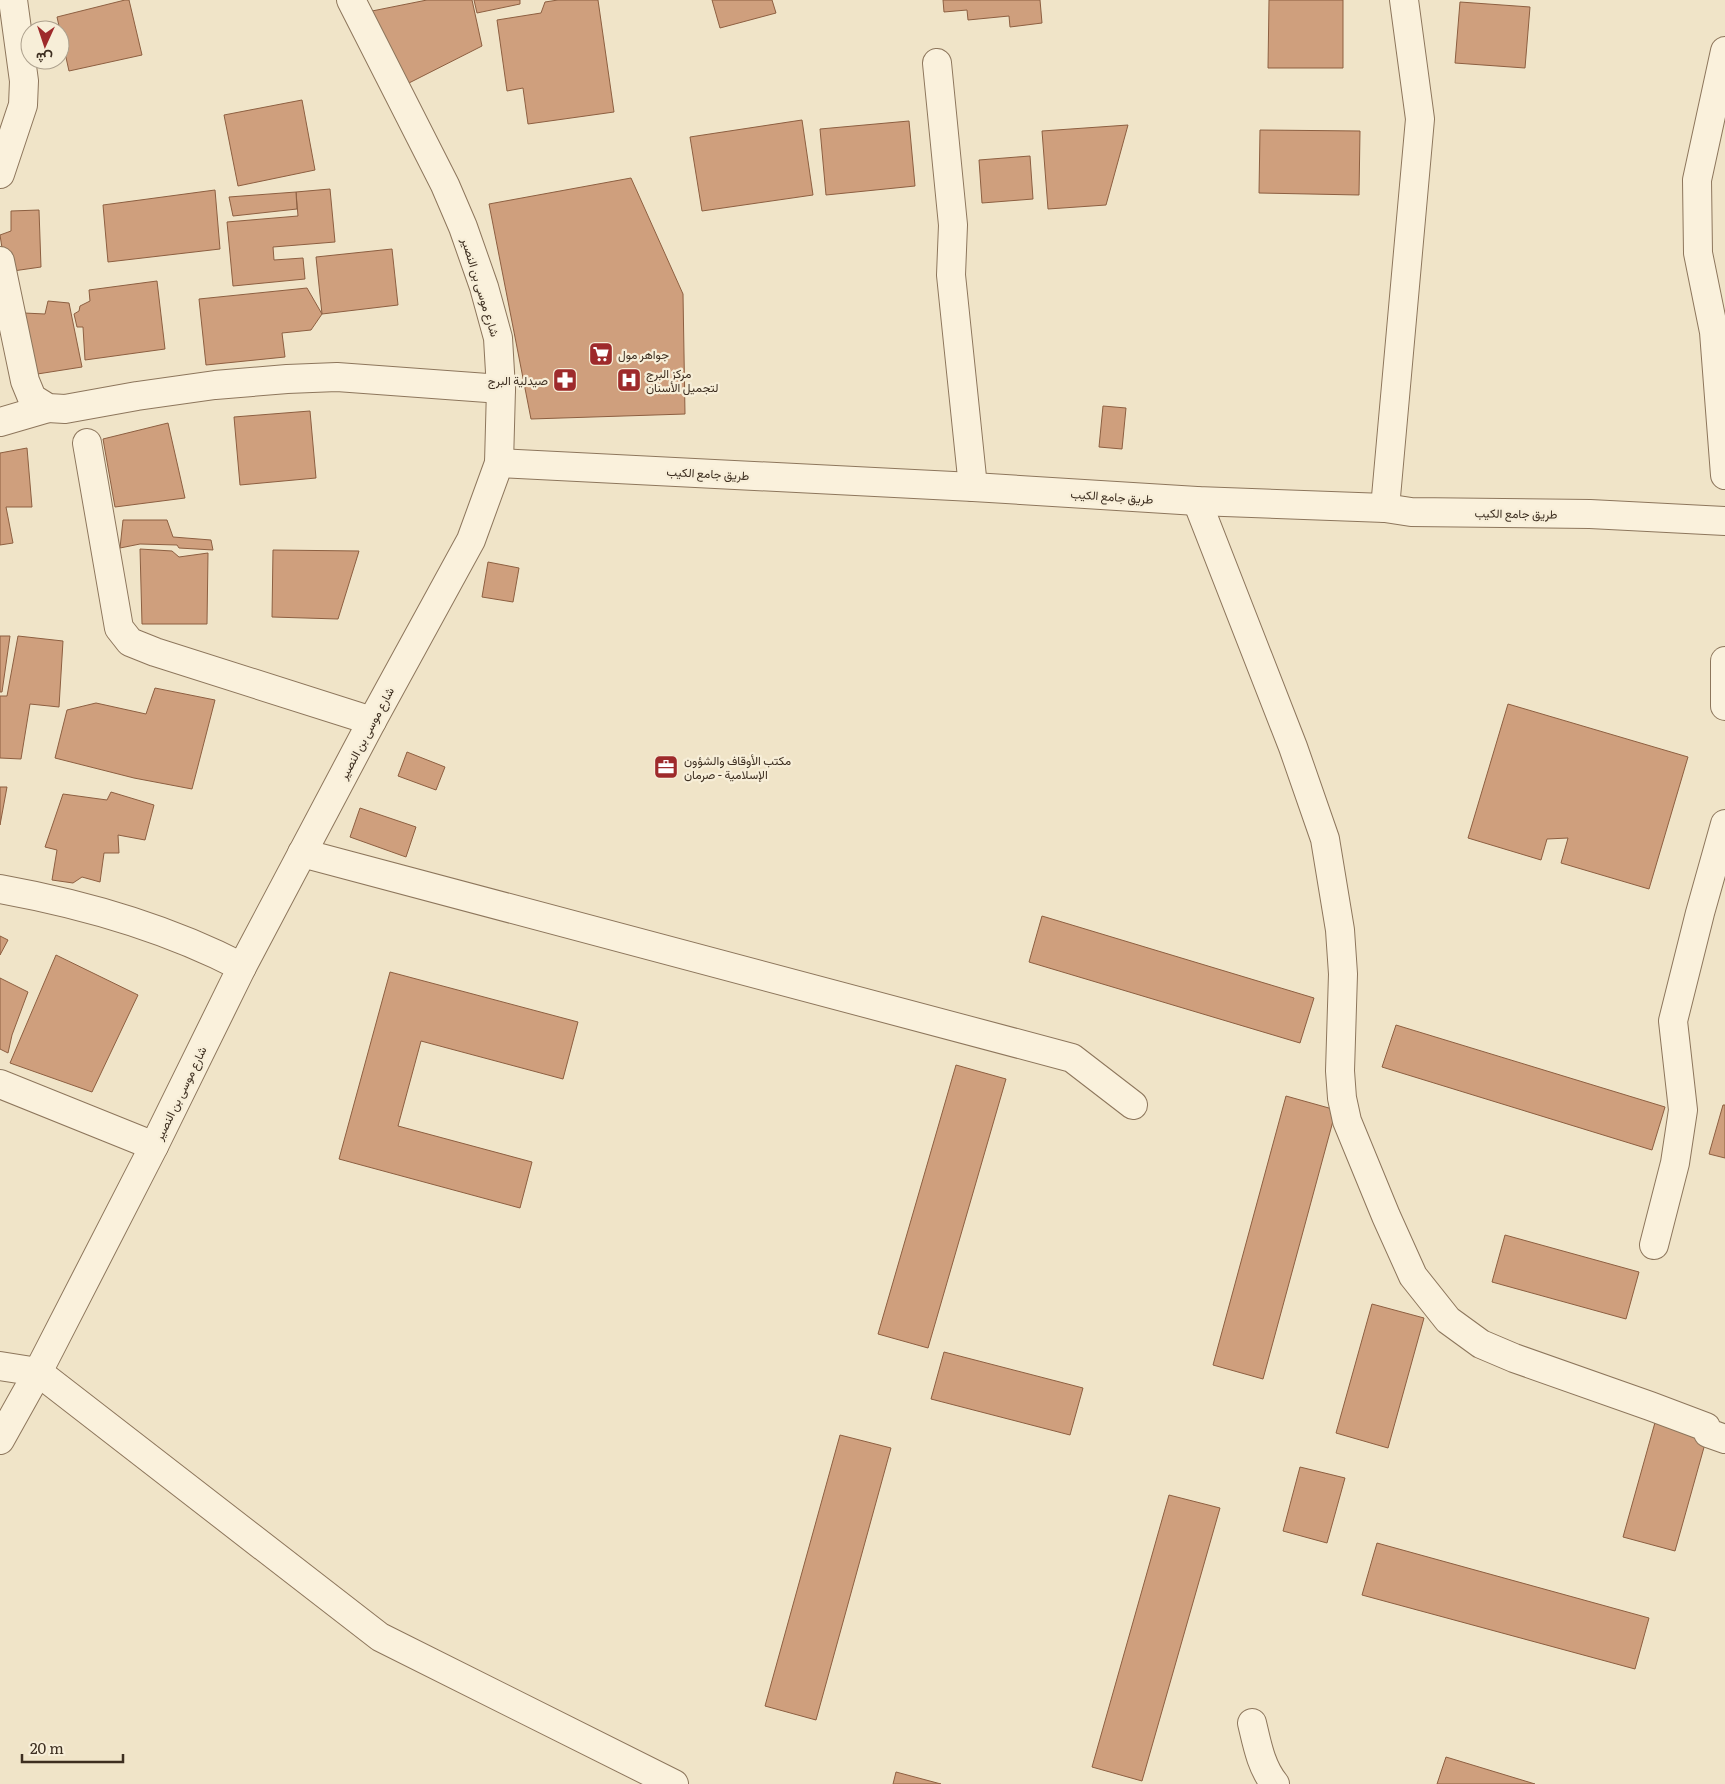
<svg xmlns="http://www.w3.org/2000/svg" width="1725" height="1784" font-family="Literata,Vazirmatn,serif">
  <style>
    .building { fill: #cf9f7d; stroke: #8d5f41 }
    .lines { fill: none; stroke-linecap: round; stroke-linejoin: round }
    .minor-casing { stroke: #8d765c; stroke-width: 30 }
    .minor { stroke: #faf1dc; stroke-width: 28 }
    .labels { text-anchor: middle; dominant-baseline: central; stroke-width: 4.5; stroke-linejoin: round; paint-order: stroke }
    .street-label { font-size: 12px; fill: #3d2e20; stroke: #f7eed8 }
    .poi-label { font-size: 12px; fill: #3d2e20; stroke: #f7eed8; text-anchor: start }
  </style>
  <rect width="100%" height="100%" fill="#f0e4c8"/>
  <g class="building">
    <polygon points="125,0 129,0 142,55 69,71 57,17"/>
    <polygon points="427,0 472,0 482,46 405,85 367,12"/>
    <polygon points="474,0 520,0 520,4 477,13"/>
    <polygon points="558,0 598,0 614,112 528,124 523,88 507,91 497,20 541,13 545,2"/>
    <polygon points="712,0 772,0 776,13 720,28"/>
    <polygon points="943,0 1040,0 1042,23 1010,27 1009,16 968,20 967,10 944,12"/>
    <polygon points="1269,0 1343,0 1343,68 1268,68"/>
    <polygon points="1460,2 1530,7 1525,68 1455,63"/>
    <polygon points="302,100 315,170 238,186 224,115"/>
    <polygon points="802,120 813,195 702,211 690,137"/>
    <polygon points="909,121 915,186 826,195 820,129"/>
    <polygon points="1128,125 1106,205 1048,209 1042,131"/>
    <polygon points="1260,130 1360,131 1359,195 1259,193"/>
    <polygon points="1030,156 1033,199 982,203 979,160"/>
    <polygon points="631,178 683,294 685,414 531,419 489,204"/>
    <polygon points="330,189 335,242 273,247 274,260 303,258 305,279 233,286 227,222 298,216 296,192"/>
    <polygon points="215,190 220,249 108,262 103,205"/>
    <polygon points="296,192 297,209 233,216 229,197"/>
    <polygon points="39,210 41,267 13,271 5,267 0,235 11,231 11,211"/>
    <polygon points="392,249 398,305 322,314 316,257"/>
    <polygon points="157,281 165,349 85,360 83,327 77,327 74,314 79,311 80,306 90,301 89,290"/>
    <polygon points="307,288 322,314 311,330 282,333 285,357 206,365 199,299"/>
    <polygon points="48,301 69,303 82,367 31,375 24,313 45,314"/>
    <polygon points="1103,406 1126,408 1122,449 1099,447"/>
    <polygon points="310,411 316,478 240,485 234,417"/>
    <polygon points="168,423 185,498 115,507 103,439"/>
    <polygon points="27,448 32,507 6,507 13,543 0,545 0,453"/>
    <polygon points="123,520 167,520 173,537 211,540 213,550 179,548 177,545 140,544 120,548"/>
    <polygon points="140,549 172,551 179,557 208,553 207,624 142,624"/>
    <polygon points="273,550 359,551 338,619 272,617"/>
    <polygon points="488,562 519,568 513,602 482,597"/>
    <polygon points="0,636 10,636 2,692 0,692"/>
    <polygon points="18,636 63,641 59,707 30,704 21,759 0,758 0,696 7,696"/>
    <polygon points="155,688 215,700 192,789 134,778 55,758 67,710 96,703 146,714"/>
    <polygon points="1508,704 1688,757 1649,889 1561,863 1568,838 1547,839 1541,860 1468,838"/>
    <polygon points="407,752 445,767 436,790 398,776"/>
    <polygon points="0,787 7,787 0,825"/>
    <polygon points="111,792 154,805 145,840 118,835 119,853 104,853 100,882 82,877 73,883 52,880 57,850 45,847 63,794 107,800"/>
    <polygon points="360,808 416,827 406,857 350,837"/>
    <polygon points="1042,916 1314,998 1300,1043 1029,962"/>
    <polygon points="0,936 8,940 0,955"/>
    <polygon points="56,955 138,995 92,1092 10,1063"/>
    <polygon points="390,972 578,1022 563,1079 421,1041 398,1126 532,1162 520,1208 339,1159"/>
    <polygon points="0,978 28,992 12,1035 8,1053 0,1049"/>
    <polygon points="1396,1025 1665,1107 1652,1150 1382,1067"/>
    <polygon points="956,1065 1006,1079 928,1348 878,1334"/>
    <polygon points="1286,1096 1336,1110 1263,1379 1213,1365"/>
    <polygon points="1723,1105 1725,1105 1725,1158 1709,1154"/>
    <polygon points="1505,1235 1639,1272 1626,1319 1492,1282"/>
    <polygon points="1372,1304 1424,1318 1388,1448 1336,1433"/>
    <polygon points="944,1352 1083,1388 1070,1435 931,1399"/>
    <polygon points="1656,1419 1708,1433 1675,1551 1623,1537"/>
    <polygon points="840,1435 891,1448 816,1720 765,1706"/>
    <polygon points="1300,1467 1345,1478 1327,1543 1283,1531"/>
    <polygon points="1169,1495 1220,1508 1142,1781 1092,1767"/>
    <polygon points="1377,1543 1649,1618 1635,1669 1362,1595"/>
    <polygon points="1446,1757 1535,1784 1437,1784"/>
    <polygon points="896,1772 941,1784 893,1784"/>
  </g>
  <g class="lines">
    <defs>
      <g id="minor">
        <polyline points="1725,51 1697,180 1698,253 1714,332 1725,475"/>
        <polyline points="937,63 953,225 951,275 973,487"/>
        <polyline points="0,174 23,105 24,81 13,0"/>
        <polyline points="0,261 25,381 32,398 48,408 65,409 137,396 215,385 287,379 337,377 501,389"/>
        <polyline points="0,422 48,408"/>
        <polyline points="87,443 119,628 130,642 155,652 372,721"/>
        <polyline points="499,463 973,487 1197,501 1385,508 1411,512 1590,514 1725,521"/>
        <polyline points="1197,501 1293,747 1325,839 1340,930 1343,974 1340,1071 1342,1098 1347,1121 1386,1216 1413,1276 1448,1320 1481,1344 1514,1358 1650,1406 1706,1427 1708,1433 1725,1439"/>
        <polyline points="1385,508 1420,119 1404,0"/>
        <polyline points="1725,661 1725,706"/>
        <polyline points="302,853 1072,1058 1133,1105"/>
        <path d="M 0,889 C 83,904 167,928 242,967"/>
        <polyline points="0,1084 154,1146"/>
        <polyline points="1654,1245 1675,1163 1683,1110 1673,1021 1700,913 1725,824"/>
        <polyline points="0,1366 38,1372 380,1637 674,1784"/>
        <polyline points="0,1440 38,1372 154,1146 242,967 372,721 471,540 499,463 501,389 498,338 484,287 463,227 445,185 351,0"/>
        <path d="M 1252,1723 C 1257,1744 1261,1767 1275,1784"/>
      </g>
    </defs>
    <use href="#minor" class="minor-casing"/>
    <use href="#minor" class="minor"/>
  </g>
  <defs>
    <symbol id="supermarket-square" viewBox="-11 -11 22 22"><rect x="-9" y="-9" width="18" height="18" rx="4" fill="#9e2a2b" stroke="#f7eed8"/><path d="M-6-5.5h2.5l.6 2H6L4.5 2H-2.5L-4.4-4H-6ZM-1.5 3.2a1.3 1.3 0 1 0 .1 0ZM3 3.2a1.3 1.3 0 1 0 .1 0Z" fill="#fff"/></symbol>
    <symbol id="pharmacy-square" viewBox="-11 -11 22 22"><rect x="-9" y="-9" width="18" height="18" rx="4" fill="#9e2a2b" stroke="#f7eed8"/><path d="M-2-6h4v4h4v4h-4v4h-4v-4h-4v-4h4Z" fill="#fff"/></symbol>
    <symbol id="hospital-square" viewBox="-11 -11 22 22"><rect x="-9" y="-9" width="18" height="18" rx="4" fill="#9e2a2b" stroke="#f7eed8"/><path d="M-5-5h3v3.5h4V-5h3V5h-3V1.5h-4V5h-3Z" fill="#fff"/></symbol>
    <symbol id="office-square" viewBox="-11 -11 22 22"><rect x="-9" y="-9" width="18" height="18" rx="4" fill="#9e2a2b" stroke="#f7eed8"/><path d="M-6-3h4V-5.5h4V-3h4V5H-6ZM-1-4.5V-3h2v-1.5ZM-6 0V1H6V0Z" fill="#fff"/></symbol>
  </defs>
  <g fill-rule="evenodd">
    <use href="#supermarket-square" x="587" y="340" width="28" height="28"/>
    <use href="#pharmacy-square" x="551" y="366" width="28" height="28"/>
    <use href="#hospital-square" x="615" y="366" width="28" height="28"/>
    <use href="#office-square" x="652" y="753" width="28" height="28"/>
  </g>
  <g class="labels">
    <g class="street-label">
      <text transform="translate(481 287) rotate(73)">شارع موسى بن النصير</text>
      <text transform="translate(708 473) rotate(3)">طريق جامع الكيب</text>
      <text transform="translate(1112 496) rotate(4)">طريق جامع الكيب</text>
      <text transform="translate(1516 513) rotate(1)">طريق جامع الكيب</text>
      <text transform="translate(366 733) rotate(-62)">شارع موسى بن النصير</text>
      <text transform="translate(180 1093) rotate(-64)">شارع موسى بن النصير</text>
    </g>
    <g class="poi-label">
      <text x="618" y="354">جواهر مول</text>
      <text x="646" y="373">مركز البرج<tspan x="646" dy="14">لتجميل الأسنان</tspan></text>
      <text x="548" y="380" text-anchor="end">صيدلية البرج</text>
      <text x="684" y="760">مكتب الأوقاف والشؤون<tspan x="684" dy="14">الإسلامية - صرمان</tspan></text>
    </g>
  </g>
  <g transform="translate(45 45) rotate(183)"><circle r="24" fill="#f7eed8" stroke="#ada18e"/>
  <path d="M0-4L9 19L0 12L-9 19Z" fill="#9e2a2b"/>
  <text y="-8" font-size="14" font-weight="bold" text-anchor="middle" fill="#3d2e20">ش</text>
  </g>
  <path d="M22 1754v8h101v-8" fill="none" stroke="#3d2e20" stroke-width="2.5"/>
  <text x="30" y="1754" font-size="15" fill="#3d2e20" stroke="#f7eed8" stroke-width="4" paint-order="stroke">20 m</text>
</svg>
